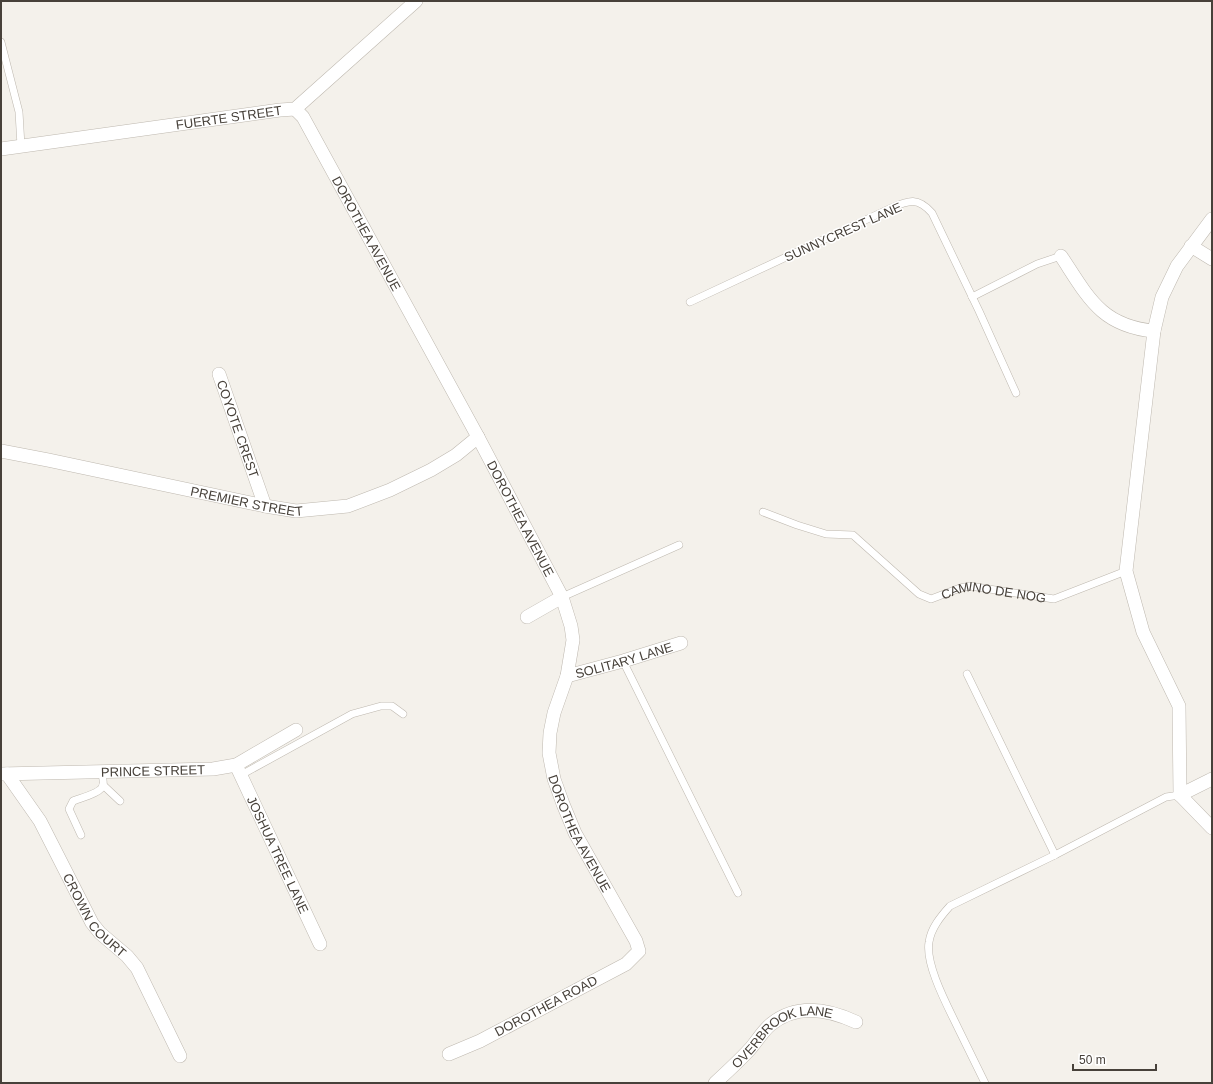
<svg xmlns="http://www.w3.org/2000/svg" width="1213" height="1084" font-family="Arial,sans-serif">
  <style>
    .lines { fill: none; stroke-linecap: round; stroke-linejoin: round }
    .lane-casing { stroke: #beb8af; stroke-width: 8 }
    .street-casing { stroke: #beb8af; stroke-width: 14 }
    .lane { stroke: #fff; stroke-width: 7 }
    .street { stroke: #fff; stroke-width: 13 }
    .labels { text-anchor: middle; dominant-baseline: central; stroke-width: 3; stroke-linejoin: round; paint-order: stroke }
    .street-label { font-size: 13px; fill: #47413a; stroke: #fff }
  </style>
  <rect width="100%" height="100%" fill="#f4f1eb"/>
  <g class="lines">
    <defs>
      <g id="lane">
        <polyline points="1,42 19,112 21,146"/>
        <polyline points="972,297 1037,264 1061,256"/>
        <path d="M 690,302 L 891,208 C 909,200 918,197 932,213 L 979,311 L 1016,393"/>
        <path id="s1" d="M 763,512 L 797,525 L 826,534 L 853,535 L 919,594 L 931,599 L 960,588 L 970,586 L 1054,599 L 1126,571"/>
        <polyline points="562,597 679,545"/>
        <polyline points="623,661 738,893"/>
        <polyline points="967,674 1055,855 1166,797 1180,795"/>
        <polyline points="241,775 352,714 381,706 392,706 403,714"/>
        <polyline points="103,785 120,801"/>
        <path d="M 81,835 L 69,809 L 73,801 C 80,798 102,793 103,785 C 104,781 102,776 102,772"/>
        <path d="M 985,1083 C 976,1065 967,1046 958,1028 C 948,1007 925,965 929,942 C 931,928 941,916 950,906 L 1055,855"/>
      </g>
      <g id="street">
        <path id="s2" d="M 295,109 L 303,117 L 478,437 L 562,597 L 571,626 L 573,640 L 567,676 L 554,713 L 550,733 L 549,753 L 554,779 L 563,804 L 575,833 L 636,941 L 639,951 L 626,964 L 480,1041 L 449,1054"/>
        <path id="s3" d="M 1,149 L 280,110 L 295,109 L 416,1"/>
        <polyline points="1212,219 1177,266 1162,297 1154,331 1126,571 1143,632 1179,706 1180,795 1212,828"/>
        <polyline points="1191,246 1212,259"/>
        <path d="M 1061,256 C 1088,297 1101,326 1154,331"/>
        <path id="s4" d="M 219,374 L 265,506"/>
        <path id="s5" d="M 1,451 L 48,460 L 265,506 L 296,511 L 348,506 L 390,490 L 431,470 L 456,455 L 478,437"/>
        <polyline points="527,617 562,597"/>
        <path id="s6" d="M 567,676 L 623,661 L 681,643"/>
        <path id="s7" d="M 236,765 L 320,944"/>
        <path id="s8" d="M 1,774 L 213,769 L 236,765 L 296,730"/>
        <path id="s9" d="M 7,774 L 40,821 L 92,923 L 100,933 L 127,956 L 137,968 L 180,1056"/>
        <polyline points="1180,795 1212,779"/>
        <path id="s10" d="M 715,1083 C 727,1072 739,1061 750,1049 C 757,1041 762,1032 770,1025 C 796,1003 828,1009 856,1022"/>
      </g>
    </defs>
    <use href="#lane" class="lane-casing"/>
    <use href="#street" class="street-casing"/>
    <use href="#lane" class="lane"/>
    <use href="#street" class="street"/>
  </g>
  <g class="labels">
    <g class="street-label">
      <text stroke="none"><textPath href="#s3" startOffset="230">FUERTE STREET</textPath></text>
      <text transform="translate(843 232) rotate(-24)">SUNNYCREST LANE</text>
      <text stroke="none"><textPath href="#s2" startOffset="144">DOROTHEA AVENUE</textPath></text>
      <text stroke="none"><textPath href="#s4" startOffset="58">COYOTE CREST</textPath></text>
      <text stroke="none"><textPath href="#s5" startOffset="251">PREMIER STREET</textPath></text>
      <text stroke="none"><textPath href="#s2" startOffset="468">DOROTHEA AVENUE</textPath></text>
      <text stroke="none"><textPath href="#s1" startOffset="260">CAMINO DE NOG</textPath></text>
      <text stroke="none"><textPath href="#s6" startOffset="59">SOLITARY LANE</textPath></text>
      <text stroke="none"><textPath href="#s8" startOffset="152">PRINCE STREET</textPath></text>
      <text stroke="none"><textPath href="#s2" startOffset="804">DOROTHEA AVENUE</textPath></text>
      <text stroke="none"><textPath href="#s7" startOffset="99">JOSHUA TREE LANE</textPath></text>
      <text stroke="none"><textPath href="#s9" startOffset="167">CROWN COURT</textPath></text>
      <text transform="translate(546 1006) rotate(-28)">DOROTHEA ROAD</text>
      <text stroke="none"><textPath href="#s10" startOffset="86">OVERBROOK LANE</textPath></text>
    </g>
  </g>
  <rect width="1213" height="1084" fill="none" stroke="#47413a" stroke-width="4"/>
  <path d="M1073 1064v6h83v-6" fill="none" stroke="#47413a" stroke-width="2"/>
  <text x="1079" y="1064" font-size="12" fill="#47413a" stroke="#ffffff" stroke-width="3" paint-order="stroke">50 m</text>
</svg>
